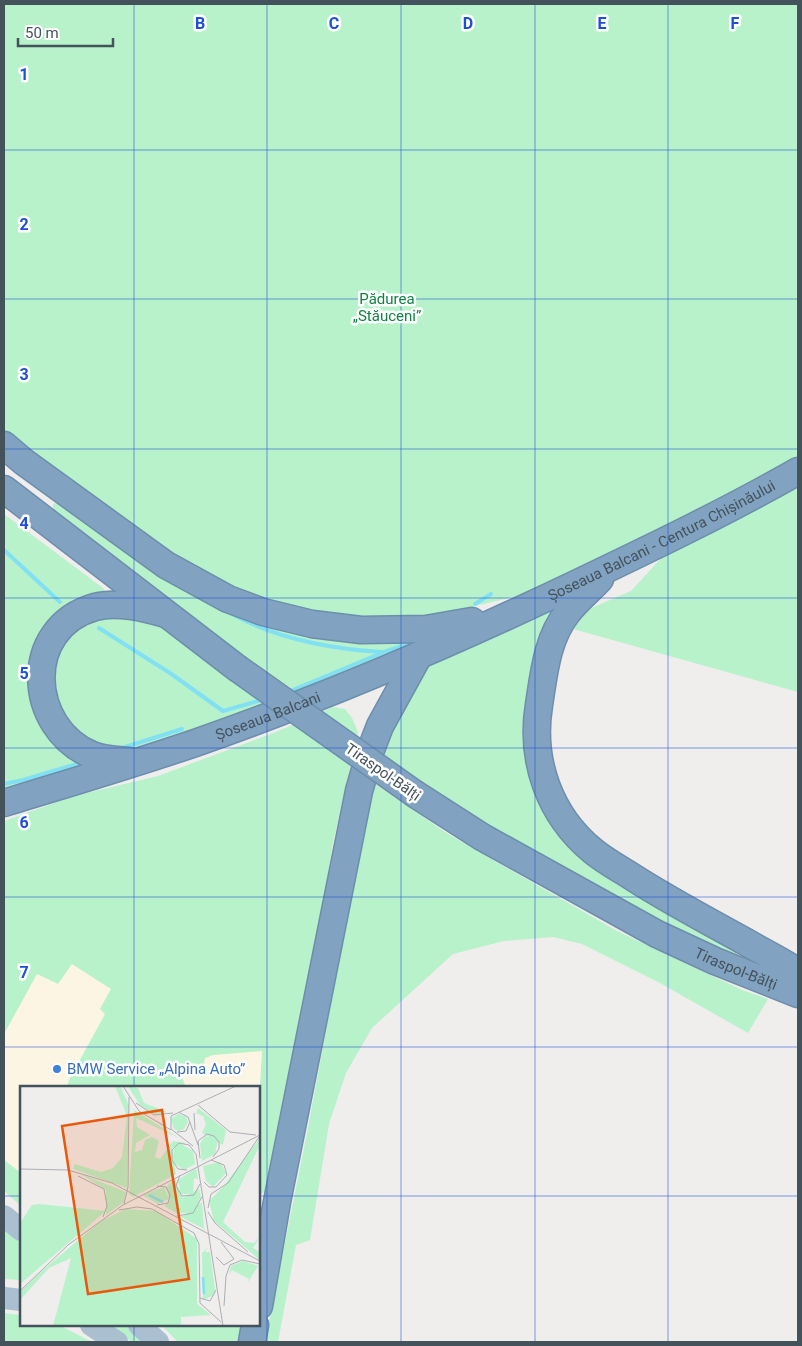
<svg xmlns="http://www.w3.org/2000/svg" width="802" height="1346" font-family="Roboto,sans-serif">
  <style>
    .commercial { fill: #fdf5e4 }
    .green { fill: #b7f2cb }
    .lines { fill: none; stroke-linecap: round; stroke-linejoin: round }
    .stream { stroke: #81e1f3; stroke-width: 4 }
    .highway-casing { stroke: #6c8eac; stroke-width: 29 }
    .major { stroke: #aabfcf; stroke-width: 22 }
    .highway { stroke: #81a3c1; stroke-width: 26 }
    .highway-bridge-casing { stroke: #6c8eac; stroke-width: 29; stroke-linecap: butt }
    .highway-bridge { stroke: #81a3c1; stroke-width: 26 }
    .grid { fill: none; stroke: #1d4ed8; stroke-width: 1; stroke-opacity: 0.55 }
    .shop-dot { fill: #3f7fe0; stroke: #fff; stroke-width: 2 }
    .labels { text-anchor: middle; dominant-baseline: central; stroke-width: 5; stroke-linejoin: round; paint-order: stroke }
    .park-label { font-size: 15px; fill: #0f8343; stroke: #fff }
    .street-label { font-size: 15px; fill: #44525c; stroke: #fff }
    .shop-label { font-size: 15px; fill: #366cbe; stroke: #fff; text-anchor: start }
    .inset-river { fill: none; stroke: #81e1f3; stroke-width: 2.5 }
    .inset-road { fill: none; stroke: #abafb3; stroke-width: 1 }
    .view { fill: #e8590c; fill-opacity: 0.15; stroke: #e8590c; stroke-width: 2.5 }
    .inset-edge { fill: none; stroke: #44525c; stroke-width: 2.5 }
    .grid-label { font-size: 16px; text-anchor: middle; font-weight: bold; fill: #1d4ed8; stroke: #fff; stroke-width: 5; stroke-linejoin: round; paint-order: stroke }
  </style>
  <rect width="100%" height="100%" fill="#f0eded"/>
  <polygon class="commercial" points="72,964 111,989 100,1009 106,1014 87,1049 205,1058 213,1055 263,1050 260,1087 21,1087 21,1173 4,1160 4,1034 37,974"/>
  <g class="green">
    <polygon points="4,4 798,4 798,459 737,494 522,595 429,617 351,623 219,589 4,434"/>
    <polygon points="798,483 798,692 566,627 582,612 631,591 664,555"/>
    <polygon points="57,502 167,573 423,641 401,648 297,692 267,672 260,670 53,511 53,504"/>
    <polygon points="4,514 103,588 106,593 36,662 81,759 81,767 4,788"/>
    <polygon points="568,595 533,691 554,822 736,949 736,956 728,956 620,904 485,828 381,754 413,679 434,662"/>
    <polygon points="91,615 151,620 237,683 263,705 123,755 99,750 58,715 53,656 59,641"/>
    <polygon points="333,707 345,709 352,718 358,732 333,843 321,918 292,1059 269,1189 263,1193 259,1193 259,1087 257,1087 260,1087 262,1051 213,1055 205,1058 203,1068 182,1077 185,1085 177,1087 67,1087 69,1080 105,1014 100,1009 111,989 72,964 58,984 37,974 4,1034 4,821 74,796 158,776 276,732"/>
    <polygon points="372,782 448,834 617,931 742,990 768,999 748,1033 658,982 582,944 553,937 504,941 453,954 372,1028 346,1073 329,1124 310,1240 296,1245 278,1342 265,1342 308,1128"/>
    <polygon points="4,1160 21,1173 21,1206 4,1191"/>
    <polygon points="4,1229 21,1243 21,1280 4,1279"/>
    <polygon points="4,1313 21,1315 21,1325 59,1325 92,1342 4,1342"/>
    <polygon points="111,1325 125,1325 144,1342 131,1342"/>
    <polygon points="161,1325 246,1325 243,1342 178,1342"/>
  </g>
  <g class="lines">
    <g class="stream">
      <polyline points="4,550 60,602"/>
      <polyline points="475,604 491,594"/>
      <path d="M 232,614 C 277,639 331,649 382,652"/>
      <polyline points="99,628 170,673 223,711 265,699"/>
      <polyline points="288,692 384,652 416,641"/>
      <polyline points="122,748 182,729"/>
      <polyline points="4,784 23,780 77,764"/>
    </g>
    <defs>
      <g id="highway">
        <polyline points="4,445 24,462 166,565 228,599 263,612 312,624 361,630 426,629 472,621"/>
        <polyline points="4,489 237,668"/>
        <path d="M 600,579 C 590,590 577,600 568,612 C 547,638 544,673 539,705 C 530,760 549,815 593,851 C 605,861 620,869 634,878 C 670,901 708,921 746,942 C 763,952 782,961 798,972"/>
        <path d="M 129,761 C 116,760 104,760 92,755 C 27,728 21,628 95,607 C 117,601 144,608 166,614"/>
        <path id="s1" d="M 415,794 L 482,837 L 657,934 L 715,961 L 798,994"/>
        <path id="s2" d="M 4,803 C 69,783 134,764 198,742 C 329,696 457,641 582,581 C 655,546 728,511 798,471"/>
        <polyline points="259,1306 277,1202 359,791 370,752 380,726 419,655"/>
        <polyline points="252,1342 255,1325"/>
      </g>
    </defs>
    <use href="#highway" class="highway-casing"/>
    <g class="major">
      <polyline points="4,1216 21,1230"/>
      <polyline points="4,1298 21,1300"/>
      <polyline points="91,1325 117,1342"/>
      <polyline points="139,1325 158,1342"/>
    </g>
    <use href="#highway" class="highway"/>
    <defs>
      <polyline id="highway-bridge" points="237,668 415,794"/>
    </defs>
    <use href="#highway-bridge" class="highway-bridge-casing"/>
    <use href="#highway-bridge" class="highway-bridge"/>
  </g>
  <path class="grid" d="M 134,4 L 134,1087M 267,4 L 267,1342M 401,4 L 401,1342M 535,4 L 535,1342M 668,4 L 668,1342M 4,150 L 798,150M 4,299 L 798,299M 4,449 L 798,449M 4,598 L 798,598M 4,748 L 798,748M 4,897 L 798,897M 4,1047 L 798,1047M 4,1196 L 21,1196M 259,1196 L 798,1196M 134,1325 L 134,1342"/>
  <circle class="shop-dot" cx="57" cy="1069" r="5"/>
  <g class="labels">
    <g class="park-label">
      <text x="387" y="299">Pădurea<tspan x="387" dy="17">„Stăuceni”</tspan></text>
    </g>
    <g class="street-label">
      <text stroke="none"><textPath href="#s2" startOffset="709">Șoseaua Balcani - Centura Chișinăului</textPath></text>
      <text stroke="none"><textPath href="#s2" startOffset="278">Șoseaua Balcani</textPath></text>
      <text transform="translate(383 772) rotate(35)">Tiraspol-Bălți</text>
      <text stroke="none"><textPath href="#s1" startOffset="366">Tiraspol-Bălți</textPath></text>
    </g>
    <g class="shop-label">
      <text x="67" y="1069">BMW Service „Alpina Auto”</text>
    </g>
  </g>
  <g transform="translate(20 1086)">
    <rect width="240" height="240" fill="#f0eded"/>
    <path d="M 95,0 L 100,0 L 109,20 L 107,102 L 53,83 L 55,78 L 81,86 L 93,82 L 102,71 L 107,30 ZM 108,0 L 118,2 L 124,17 L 147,26 L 134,28 L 120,19 ZM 178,22 L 206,44 L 203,59 L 182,47 L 186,38 L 183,30 L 176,27 ZM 114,24 L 159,52 L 116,32 L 117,41 L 130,49 L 116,57 L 115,66 L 122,64 L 125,54 L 132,51 L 139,55 L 135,71 L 140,73 L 153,55 L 166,57 L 152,62 L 156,88 L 113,111 L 109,108 ZM 158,28 L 166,31 L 168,36 L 164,43 L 159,45 L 154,43 L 151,33 ZM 185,50 L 198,54 L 195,68 L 182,75 L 180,58 ZM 240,52 L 240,59 L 203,136 L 225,156 L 234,157 L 240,151 L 233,162 L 240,166 L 240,174 L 194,135 L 189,115 L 203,101 ZM 161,58 L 173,65 L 175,78 L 164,84 L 153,76 L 154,62 ZM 200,76 L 206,87 L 193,101 L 186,95 L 183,80 ZM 176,82 L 178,93 L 174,92 L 173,108 L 161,108 L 158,94 ZM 59,87 L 106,106 L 104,116 L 86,129 L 86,104 ZM 155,93 L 163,112 L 179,103 L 181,111 L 174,125 L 158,128 L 144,120 L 150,115 L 146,101 ZM 144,101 L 149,113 L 138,118 L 122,109 ZM 182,116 L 184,142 L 186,144 L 161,131 ZM 19,118 L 86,125 L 0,198 L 0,137 L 12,119 ZM 106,123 L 136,125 L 177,153 L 177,218 L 191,229 L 161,231 L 161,240 L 33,240 L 51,172 L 29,182 L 0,214 L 0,206 L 17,189 L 81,135 ZM 189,160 L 185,166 L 190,166 L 195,203 L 194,209 L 183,214 L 182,167 ZM 223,175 L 238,180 L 227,198 L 229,193 L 212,184 L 209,189 L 211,180 Z" fill="#b7f2cb"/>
    <path class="inset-river" d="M 129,109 L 143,116M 183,191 L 184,208"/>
    <path class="inset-road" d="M 103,0 L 119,25 L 151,44M 116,17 L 134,29 L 153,27M 178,19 L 210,46 L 236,49M 158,26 L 168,31 L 178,59M 174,27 L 175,44M 157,46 L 166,45 L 170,36M 173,60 L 151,43 L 151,30 L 216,0M 180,72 L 178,55 L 187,48 L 194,50 L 199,56 L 199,63 L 193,71M 0,83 L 48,84 L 92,97 L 240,175M 167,84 L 158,83 L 152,74 L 152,64 L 159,57 L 169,59 L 176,68 L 203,240M 160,89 L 156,100 L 162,110 L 174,109 L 180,98M 58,90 L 84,103 L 87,120 L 83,131M 184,96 L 189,101 L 196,101 L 207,89 L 204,79 L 191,74M 104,118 L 108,101 L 109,11M 137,119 L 148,117 L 150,109 L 146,101 L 137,100M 188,122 L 191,108 L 208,97 L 239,51M 99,124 L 117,121 L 132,123 L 174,147 L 179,158 L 180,217 L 201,236M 188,126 L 195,137 L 228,166M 157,130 L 173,127 L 182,111M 196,171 L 204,179 L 214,173 L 201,156M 0,205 L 48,159 L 103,119 L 240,49M 180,212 L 190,215 L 196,204M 204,220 L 206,190 L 210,179 L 222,174 L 240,178"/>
    <path class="view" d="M 142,24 L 169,193 L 68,208 L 42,40 Z"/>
    <rect width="240" height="240" class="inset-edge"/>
  </g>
  <g class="grid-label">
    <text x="200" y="29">B</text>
    <text x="334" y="29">C</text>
    <text x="468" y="29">D</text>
    <text x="602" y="29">E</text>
    <text x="735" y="29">F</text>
    <text x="24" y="80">1</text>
    <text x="24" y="230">2</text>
    <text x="24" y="380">3</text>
    <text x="24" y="529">4</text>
    <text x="24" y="679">5</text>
    <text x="24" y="828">6</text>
    <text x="24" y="978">7</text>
  </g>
  <rect width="802" height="1346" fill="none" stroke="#44525c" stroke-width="10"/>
  <path d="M18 38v8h95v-8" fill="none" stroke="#44525c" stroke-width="2.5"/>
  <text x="25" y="38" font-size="15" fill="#44525c" stroke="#ffffff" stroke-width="4" paint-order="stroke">50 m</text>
</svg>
